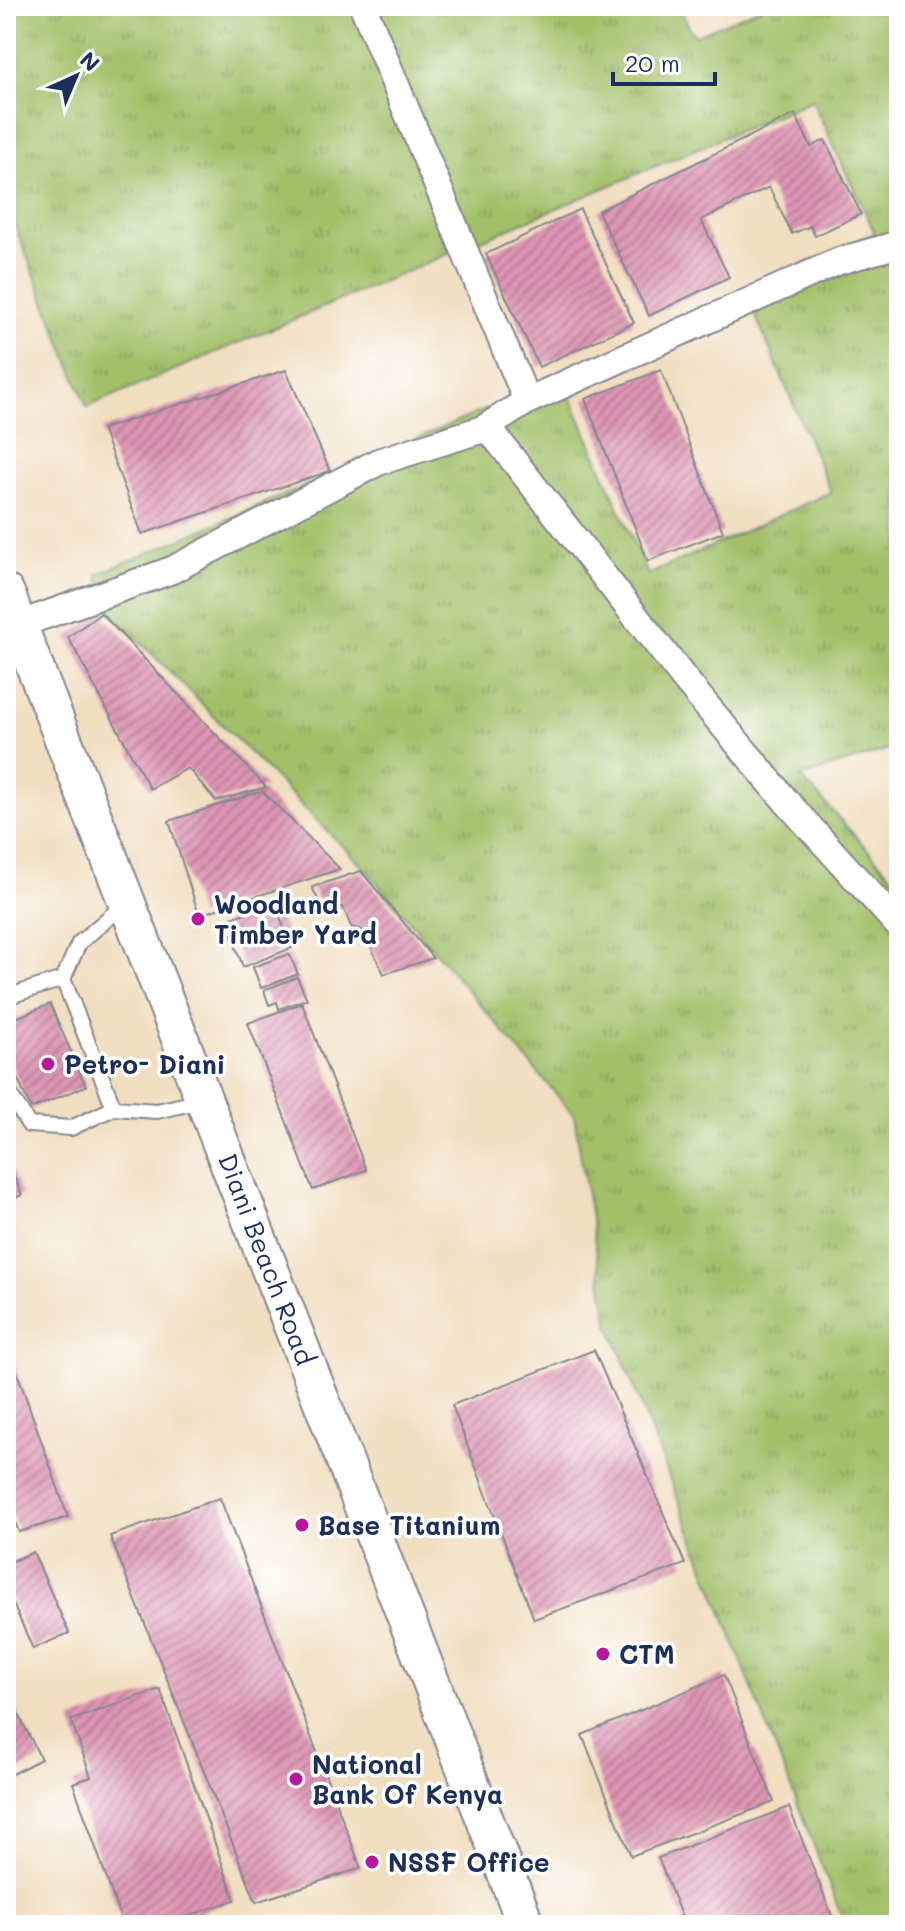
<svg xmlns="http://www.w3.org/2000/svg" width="905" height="1931" font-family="Mali,sans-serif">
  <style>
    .grass { fill: url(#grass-tufts); stroke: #5e7863; stroke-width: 2 }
    .building { fill: url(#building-hatch) }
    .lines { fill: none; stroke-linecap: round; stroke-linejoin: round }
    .lane-casing { stroke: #86868f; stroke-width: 18 }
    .street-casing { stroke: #86868f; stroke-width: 30 }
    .secondary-casing { stroke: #86868f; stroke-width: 40 }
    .lane { stroke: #fff; stroke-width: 14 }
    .street { stroke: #fff; stroke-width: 26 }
    .secondary { stroke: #fff; stroke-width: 36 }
    .poi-dot { fill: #b5179e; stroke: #fff; stroke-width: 3 }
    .labels { text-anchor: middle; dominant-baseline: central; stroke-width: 7; stroke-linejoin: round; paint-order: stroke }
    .poi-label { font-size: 26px; font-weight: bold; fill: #1b2f5e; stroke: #fff; text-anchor: start }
    .street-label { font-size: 26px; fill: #1b2f5e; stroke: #fff }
  </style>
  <defs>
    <pattern id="grass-tufts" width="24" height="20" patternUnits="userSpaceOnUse" patternTransform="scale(2)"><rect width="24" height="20" fill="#a1c068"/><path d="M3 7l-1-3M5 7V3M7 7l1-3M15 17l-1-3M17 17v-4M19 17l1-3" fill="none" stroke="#829c59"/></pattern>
    <pattern id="building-hatch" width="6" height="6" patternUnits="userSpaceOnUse" patternTransform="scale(2)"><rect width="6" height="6" fill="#dd95b2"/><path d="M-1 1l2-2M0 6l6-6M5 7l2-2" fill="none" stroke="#b27a94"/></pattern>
  </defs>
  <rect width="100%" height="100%" fill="#fff"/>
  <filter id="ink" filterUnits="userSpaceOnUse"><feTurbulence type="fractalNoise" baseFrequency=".0125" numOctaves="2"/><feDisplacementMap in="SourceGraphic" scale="16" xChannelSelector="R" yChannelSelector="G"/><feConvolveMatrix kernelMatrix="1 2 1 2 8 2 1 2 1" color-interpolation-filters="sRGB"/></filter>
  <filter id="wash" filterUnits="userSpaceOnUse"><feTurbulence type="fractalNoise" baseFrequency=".006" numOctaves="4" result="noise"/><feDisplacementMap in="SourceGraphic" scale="32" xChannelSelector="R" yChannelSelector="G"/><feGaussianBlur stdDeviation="1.8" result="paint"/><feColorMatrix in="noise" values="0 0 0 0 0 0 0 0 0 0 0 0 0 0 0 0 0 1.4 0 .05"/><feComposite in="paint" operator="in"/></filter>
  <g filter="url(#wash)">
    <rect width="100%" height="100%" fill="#f1dec0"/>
    <polygon class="grass" points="6,6 678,6 694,36 765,6 899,6 899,746 801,777 899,884 899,1925 845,1925 608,1321 574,1115 365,869 105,606 98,574 562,377 648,575 831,492 745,291 875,233 812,100 87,407 6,203"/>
    <g id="blocks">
      <g class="building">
        <polygon points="795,114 811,147 825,140 861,214 815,236 810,226 792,234 769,187 701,220 729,277 649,316 598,211"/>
        <polygon points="580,209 634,323 539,367 486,254"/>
        <polygon points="286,370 330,471 142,534 102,429"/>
        <polygon points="661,370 723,532 648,561 585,399"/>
        <polygon points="101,613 266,787 216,801 188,768 150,789 68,637"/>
        <polygon points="262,791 340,869 199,915 169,821"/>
        <polygon points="361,871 433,958 384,974 363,930 351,927 343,907 322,908 312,887"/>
        <polygon points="274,902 292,948 243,967 226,920"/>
        <polygon points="289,954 298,974 261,988 253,967"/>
        <polygon points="297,977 307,999 279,1009 277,1002 269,1005 264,990"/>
        <polygon points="302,1003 366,1170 313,1190 248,1023"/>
        <polygon points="50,1004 86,1086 31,1109 6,1052 6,1022"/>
        <polygon points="6,1157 22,1195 6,1202"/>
        <polygon points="594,1350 685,1564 534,1619 452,1405"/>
        <polygon points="11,1355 68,1517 19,1532 6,1500 6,1357"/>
        <polygon points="220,1498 361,1868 256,1902 110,1536"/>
        <polygon points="33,1552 69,1633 33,1649 7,1590 10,1562"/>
        <polygon points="724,1675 774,1802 631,1856 582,1735"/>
        <polygon points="6,1689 41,1759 6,1777"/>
        <polygon points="160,1689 235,1900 162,1925 123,1925 73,1783 91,1777 71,1720"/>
        <polygon points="789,1807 834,1921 824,1925 685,1925 658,1858"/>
      </g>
    </g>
  </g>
  <g filter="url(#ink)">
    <use href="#blocks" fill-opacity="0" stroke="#86868f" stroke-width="2"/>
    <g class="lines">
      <defs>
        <g id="lane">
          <polyline points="126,903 79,943 63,979 114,1108 157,1111 205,1100"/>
          <polyline points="6,997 63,979"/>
          <polyline points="6,1088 29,1125 71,1128 114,1108"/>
        </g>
        <g id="street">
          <polyline points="363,6 527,401"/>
          <polyline points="483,429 527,401 839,261 899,244"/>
          <polyline points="18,625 172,570 378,462 483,429 493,434 686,681 786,801 899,926"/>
        </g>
        <polyline id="secondary" points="6,593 526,1925"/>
      </defs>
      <use href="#lane" class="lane-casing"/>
      <use href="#street" class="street-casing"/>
      <use href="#secondary" class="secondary-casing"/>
      <use href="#lane" class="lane"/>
      <use href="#street" class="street"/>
      <use href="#secondary" class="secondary"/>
    </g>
  </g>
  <g class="poi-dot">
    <circle cx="198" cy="919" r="8"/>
    <circle cx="48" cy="1064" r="8"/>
    <circle cx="302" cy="1525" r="8"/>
    <circle cx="603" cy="1654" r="8"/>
    <circle cx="296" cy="1779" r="8"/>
    <circle cx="372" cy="1862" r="8"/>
  </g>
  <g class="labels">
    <g class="poi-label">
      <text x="214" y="904">Woodland<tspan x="214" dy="30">Timber Yard</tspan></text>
      <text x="64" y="1064">Petro- Diani</text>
      <text x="318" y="1525">Base Titanium</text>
      <text x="619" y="1654">CTM</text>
      <text x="312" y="1764">National<tspan x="312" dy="30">Bank Of Kenya</tspan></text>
      <text x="388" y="1862">NSSF Office</text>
    </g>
    <g class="street-label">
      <text transform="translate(267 1259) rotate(69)">Diani Beach Road</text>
    </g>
  </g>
  <rect width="905" height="1931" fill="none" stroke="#fff" stroke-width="32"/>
  <g transform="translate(76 76) rotate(44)" stroke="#ffffff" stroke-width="6" paint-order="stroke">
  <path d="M0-6L14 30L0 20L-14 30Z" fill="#1b2f5e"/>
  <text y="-12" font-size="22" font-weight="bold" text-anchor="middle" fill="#1b2f5e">N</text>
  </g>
  <path d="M613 72v12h102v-12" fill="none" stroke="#1b2f5e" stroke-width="4"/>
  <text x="625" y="72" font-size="24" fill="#1b2f5e" stroke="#ffffff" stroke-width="6" paint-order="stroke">20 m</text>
</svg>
